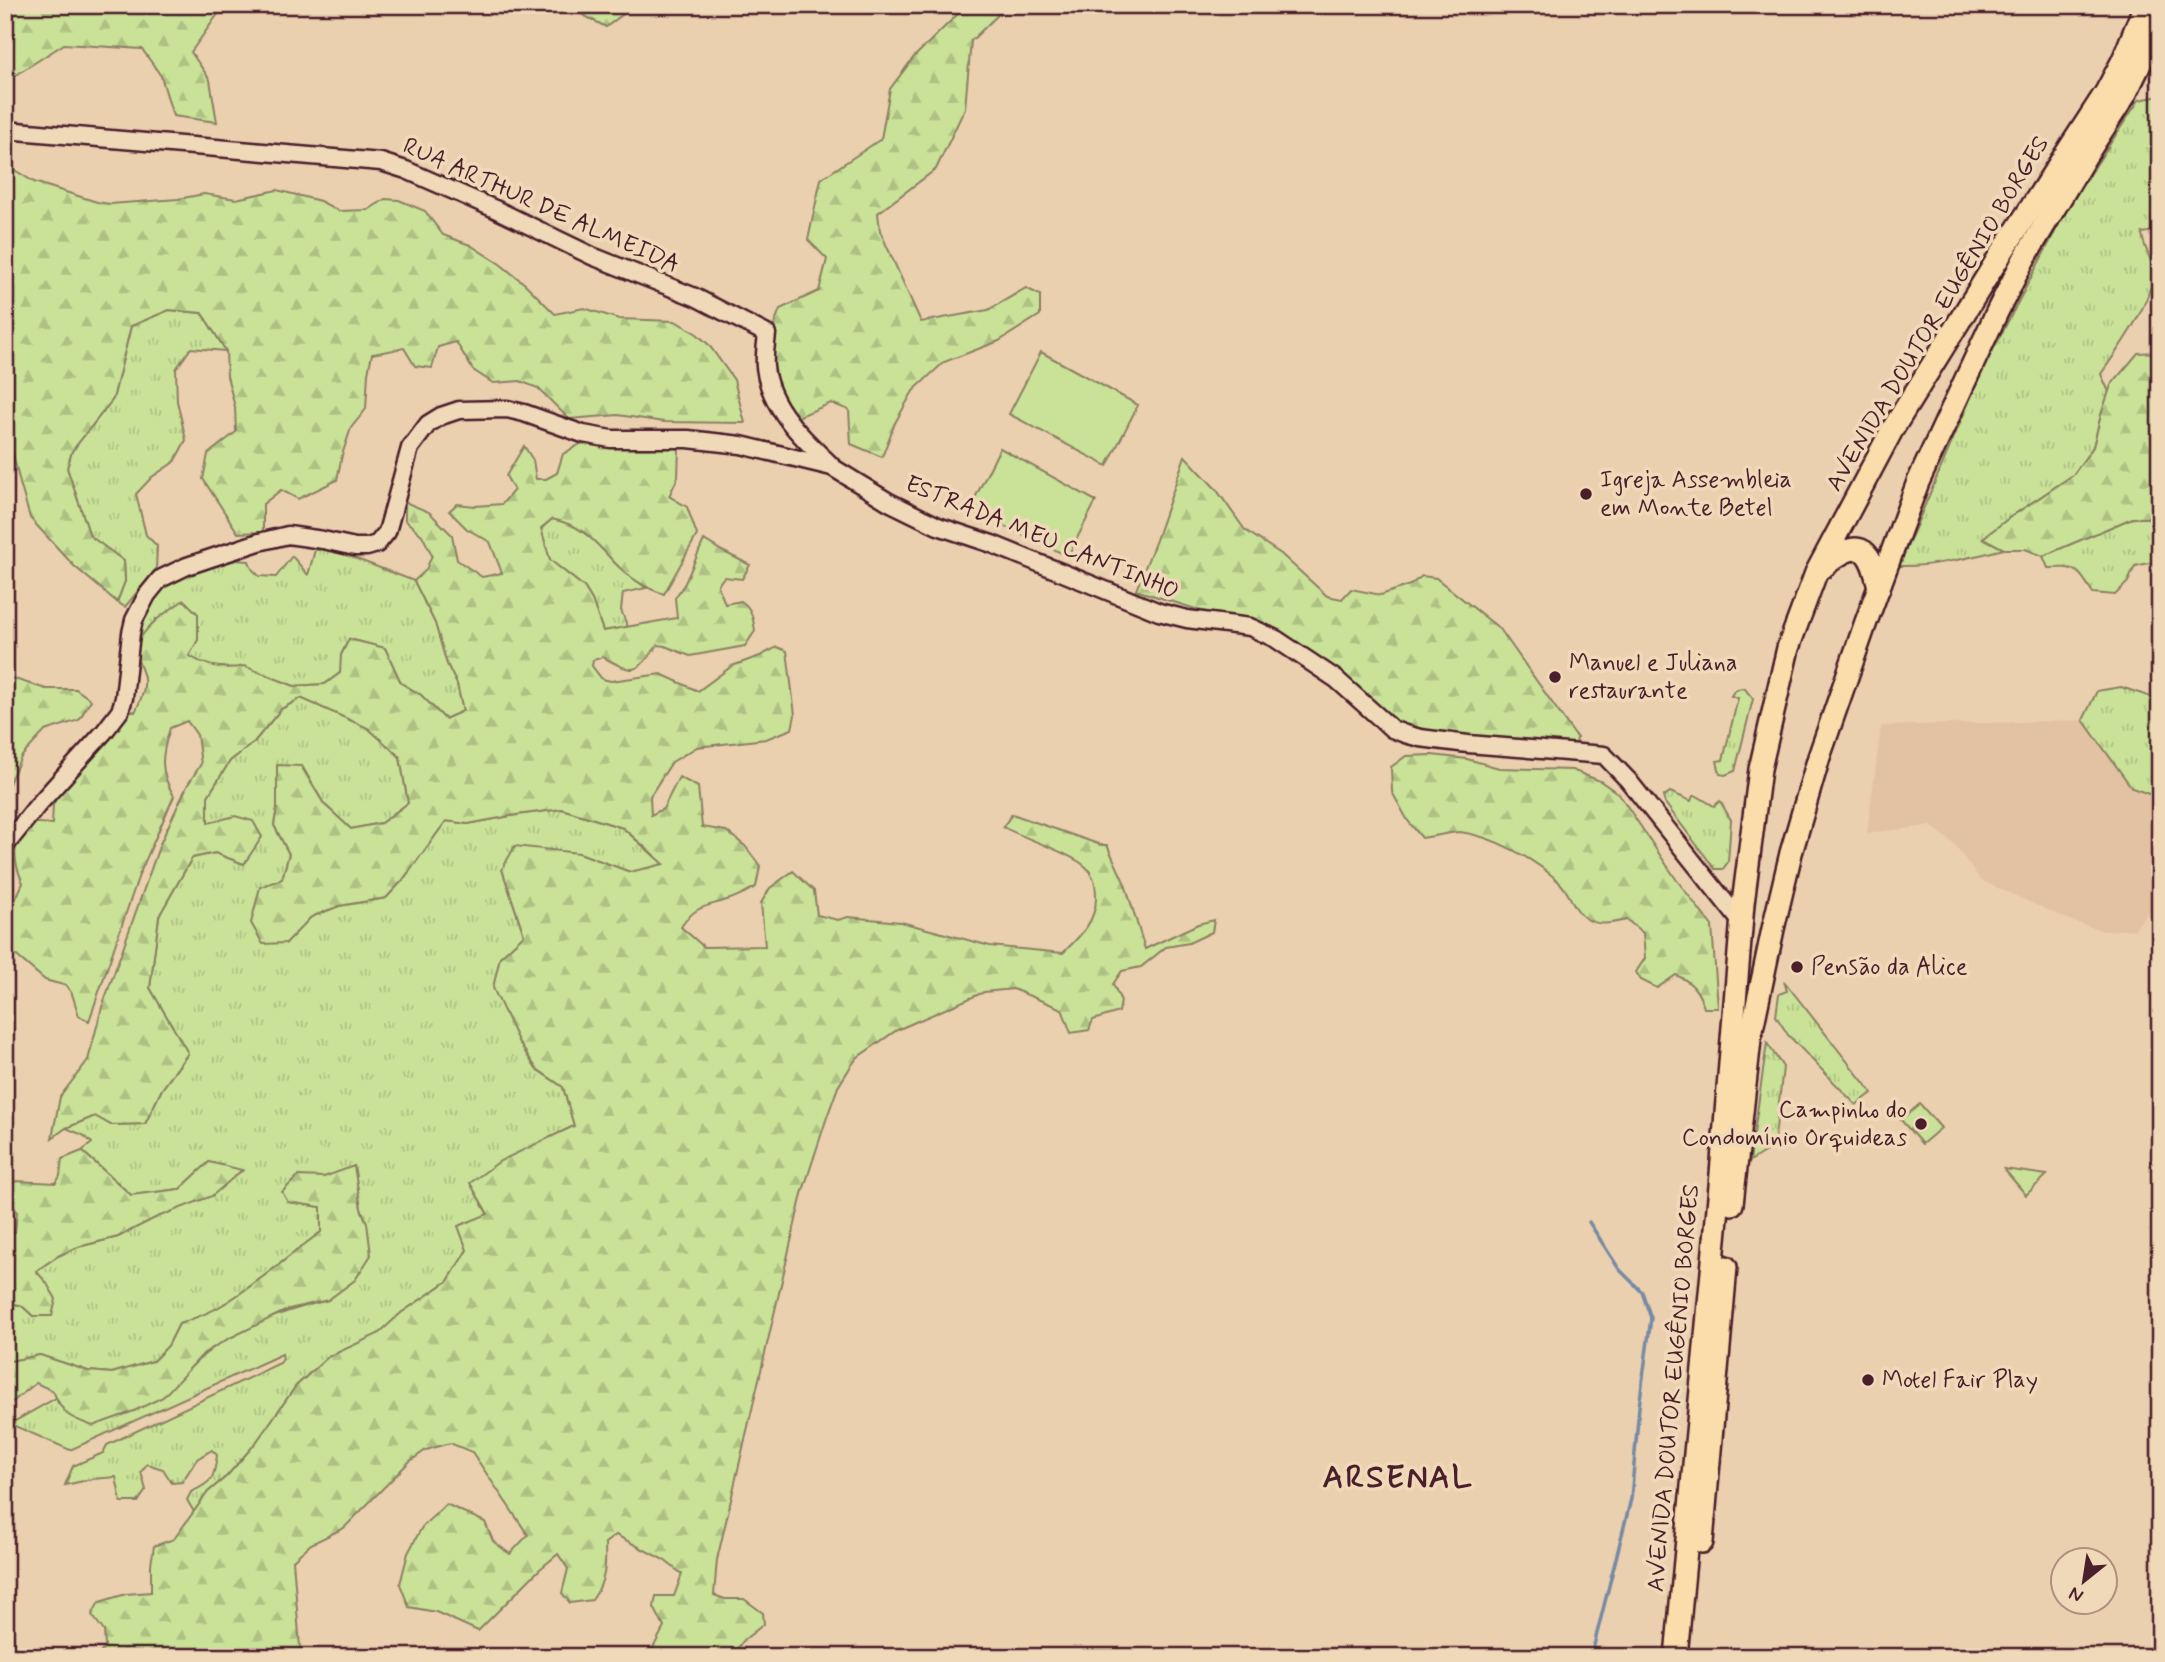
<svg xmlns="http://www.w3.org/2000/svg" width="2165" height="1662" font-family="Mynerve,sans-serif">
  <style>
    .built { fill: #e3c2a3 }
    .grass { fill: url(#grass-tufts); stroke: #8a8062; stroke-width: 2 }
    .forest { fill: url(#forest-firs); stroke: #8a8062; stroke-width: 2 }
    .park { fill: #c9e298; stroke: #8a8062; stroke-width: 2 }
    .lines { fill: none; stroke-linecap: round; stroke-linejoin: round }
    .stream { stroke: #768aa4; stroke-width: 3.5 }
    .tertiary-casing { stroke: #4a1f2b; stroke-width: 21 }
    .trunk-casing { stroke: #4a1f2b; stroke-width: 26 }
    .tertiary { stroke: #f0d9b9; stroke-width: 16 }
    .trunk { stroke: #faddab; stroke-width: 21 }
    .poi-dot { fill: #4a1f2b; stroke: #f0d9b9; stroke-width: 2.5 }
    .labels { text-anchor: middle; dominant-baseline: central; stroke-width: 7; stroke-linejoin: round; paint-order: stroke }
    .street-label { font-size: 24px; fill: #4a1f2b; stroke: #f0d9b9 }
    .poi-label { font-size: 24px; fill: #4a1f2b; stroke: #f0d9b9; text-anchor: start }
    .district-label { font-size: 32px; font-weight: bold; letter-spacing: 2px; fill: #4a1f2b; stroke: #f0d9b9 }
  </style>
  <defs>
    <pattern id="grass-tufts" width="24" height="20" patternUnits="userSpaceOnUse" patternTransform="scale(1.75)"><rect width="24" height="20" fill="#c9e298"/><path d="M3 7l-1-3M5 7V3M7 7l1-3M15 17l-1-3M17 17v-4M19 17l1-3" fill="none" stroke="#aec183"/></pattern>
    <pattern id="forest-firs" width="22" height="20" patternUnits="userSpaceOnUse" patternTransform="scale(1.75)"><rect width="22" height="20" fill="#c9e298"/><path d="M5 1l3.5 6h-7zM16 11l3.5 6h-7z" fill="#aec183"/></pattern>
  </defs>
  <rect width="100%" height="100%" fill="#ebd0b0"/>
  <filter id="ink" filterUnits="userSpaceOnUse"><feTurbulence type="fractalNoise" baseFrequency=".0143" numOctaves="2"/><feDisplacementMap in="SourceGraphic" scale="14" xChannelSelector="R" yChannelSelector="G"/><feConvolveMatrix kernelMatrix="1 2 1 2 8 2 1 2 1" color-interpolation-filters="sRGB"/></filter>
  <g filter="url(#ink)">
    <polygon class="built" points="2083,720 2132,788 2160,798 2160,898 2135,929 2104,931 2074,922 1980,880 1956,846 1931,826 1867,833 1881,726"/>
    <g class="grass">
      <path d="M 2160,96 L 2160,230 L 2142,233 C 2143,248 2152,257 2153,270 C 2154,301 2119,348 2101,374 L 2109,392 L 2101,415 L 2093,447 L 2073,475 L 2009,518 L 1983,538 L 2004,549 C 1972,557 1932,567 1899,566 L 1983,369 L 2067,209 L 2139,100 Z"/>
      <polygon points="169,310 202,313 226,351 191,348 176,369 177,401 186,440 174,462 152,477 136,494 146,535 157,546 156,569 125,607 117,602 125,581 124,561 90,536 67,468 72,451 113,399 131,326"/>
      <path d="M 2132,518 L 2160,518 L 2160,561 L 2135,566 L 2128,582 L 2115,595 L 2093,593 C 2076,567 2078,567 2048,568 L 2043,556 Z"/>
      <polygon points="552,519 570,523 597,542 615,563 646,588 623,593 621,610 628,628 603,631 592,600 584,587 550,560 541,529"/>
      <polygon points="325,549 349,556 414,581 435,623 447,664 457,684 463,711 445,719 421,695 401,683 385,648 349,639 341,655 341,672 325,684 294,686 261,673 237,668 206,666 189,656 156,619 137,646 135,624 152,597 187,570 236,560 249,561 252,569 259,576 276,577 292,556 308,575 315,550"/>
      <polygon points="2121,687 2160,700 2160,798 2132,788 2083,720 2097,691"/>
      <polygon points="1741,688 1745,689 1753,699 1735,771 1725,775 1720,774 1717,761 1723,760 1738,698 1731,696 1734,691"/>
      <path d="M 301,698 L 368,728 L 400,757 L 408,803 L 381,823 L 351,829 L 324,804 L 302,766 L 278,766 L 277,808 L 274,825 L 289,854 L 282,879 L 286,943 L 311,917 L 339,906 L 386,898 L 402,881 L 446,821 L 468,824 L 516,815 L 562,809 L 623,828 L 664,865 L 630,872 L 579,853 L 502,869 L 524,935 L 500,957 L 518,1041 L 536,1069 L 563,1087 L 574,1126 L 541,1142 L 471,1184 L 488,1215 L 448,1281 L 401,1313 L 379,1334 L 328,1357 L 296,1386 L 255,1444 L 227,1476 L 208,1492 L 194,1512 L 187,1500 L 191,1492 C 213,1482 214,1479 217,1455 L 212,1450 L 197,1459 L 182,1482 L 172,1483 L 163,1469 L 147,1464 L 141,1472 L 146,1490 L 138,1502 L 121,1502 L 116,1477 L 92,1479 L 65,1485 L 73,1466 L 103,1453 L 107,1445 L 280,1363 L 283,1359 L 282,1354 L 70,1450 L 10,1424 L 56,1398 L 58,1403 L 191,1367 C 227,1330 279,1312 328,1300 L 367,1223 L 361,1209 L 354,1166 L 288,1202 L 321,1207 L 321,1232 C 287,1257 256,1285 220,1307 C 207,1314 193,1319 179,1324 L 168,1346 L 153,1361 L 112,1373 L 88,1371 L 40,1355 L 5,1362 L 5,1301 L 22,1306 L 33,1316 L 46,1282 L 35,1271 L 58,1256 L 78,1247 L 118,1237 L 242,1171 L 209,1162 L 180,1189 L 131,1195 L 82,1151 L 92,1143 L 83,1135 L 66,1128 L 95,1116 L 111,1125 L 145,1124 L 162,1089 L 188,1054 L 150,988 L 159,916 L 192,858 L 215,853 L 244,864 L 207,823 L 208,796 L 230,761 L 254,742 L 281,709 Z"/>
      <polygon points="1670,792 1691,801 1693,796 1697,796 1714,806 1720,801 1731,820 1728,862 1723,869 1715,869 1665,803 1663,797"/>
      <polygon points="1784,981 1872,1093 1856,1105 1788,1035 1776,1016 1779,994 1787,991"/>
      <polygon points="1767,1043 1783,1067 1774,1146 1750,1161"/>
    </g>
    <g class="forest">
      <polygon points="5,5 207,5 218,14 191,52 210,80 217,122 173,116 161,76 142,49 64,44 5,82"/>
      <polygon points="564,5 635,5 606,27"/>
      <polygon points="967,5 1005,5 1005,8 971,41 965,108 936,169 878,213 880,231 921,322 988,310 1026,288 1040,295 1040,315 999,341 944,362 913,391 895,423 882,457 851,444 849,410 831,403 798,417 790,414 774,376 774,325 780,309 819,291 827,259 808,240 821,179 881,139 890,89 914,57"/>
      <polygon points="5,164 34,182 97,202 110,204 178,199 204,194 236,199 277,190 320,201 339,211 368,210 385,199 399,200 425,211 443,235 470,245 500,264 525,284 555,314 584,308 619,319 675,321 697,334 709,345 734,380 745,423 664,422 618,415 569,419 538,388 520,381 493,383 473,370 456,342 438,347 432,368 415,366 404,348 372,354 368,373 366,409 351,428 342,455 337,480 298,499 281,490 263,504 263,532 238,533 203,479 208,454 236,432 235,407 227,376 226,351 202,313 169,310 131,326 113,399 72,451 67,468 90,536 124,561 125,581 117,602 74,566 30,518 20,483 5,422"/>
      <polygon points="2160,352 2160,518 2132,518 2043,556 2025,549 2004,549 1983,538 2009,518 2073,475 2093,447 2101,415 2111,385 2138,353"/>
      <path d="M 659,441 L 679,447 L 678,477 L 669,496 L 687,507 L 697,535 L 664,594 C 645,588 628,577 614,562 C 593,540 584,526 552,519 L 541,528 L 550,560 L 584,587 L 592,600 L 603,631 L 677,618 L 675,598 L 685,583 L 704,540 L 722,551 L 750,565 L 742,579 L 724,577 L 718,585 L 725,604 L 741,601 C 752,608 753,618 755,631 L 745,646 L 690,656 L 665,646 L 658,645 C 635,674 636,675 603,657 L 593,660 L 592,666 L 602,679 L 611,681 L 661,674 L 698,691 L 732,666 L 760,656 L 777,647 L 787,651 L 795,715 L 792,729 L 766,739 L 697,747 L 672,762 L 650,796 L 651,815 L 663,809 L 679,777 L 698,787 L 702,827 L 726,831 L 745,846 L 760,866 L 756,887 C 747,891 739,896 730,899 C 707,907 696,904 681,927 L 704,947 L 765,946 L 761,903 L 770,888 L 793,871 L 814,891 L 817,915 L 838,920 L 848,917 L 901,922 L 990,946 L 1063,953 C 1079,937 1096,922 1096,898 C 1096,886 1095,877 1087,868 C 1076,855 1021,837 1003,827 L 1012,814 L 1101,845 L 1107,845 L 1125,884 L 1145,949 L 1198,924 L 1214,920 L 1212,932 L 1189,943 L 1166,947 L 1141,967 L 1122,971 L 1113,984 L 1121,1001 L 1119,1012 L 1093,1020 L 1089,1030 L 1071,1033 L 1062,1009 L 1013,989 L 984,992 L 897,1030 L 858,1057 L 851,1066 L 838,1087 L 827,1117 L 802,1194 L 717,1560 L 714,1595 L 725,1599 L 744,1599 L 763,1613 L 764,1624 L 744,1640 L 731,1657 L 651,1657 L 652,1650 L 664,1627 L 654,1607 L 656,1596 L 674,1596 L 682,1574 L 664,1560 L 616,1535 L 605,1543 C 606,1565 606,1581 592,1600 L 570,1603 L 562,1593 L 568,1569 L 558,1554 L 540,1569 L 478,1631 L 436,1612 L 409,1607 L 400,1584 L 408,1553 L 422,1527 L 446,1504 L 485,1522 L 493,1541 L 510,1554 L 528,1535 L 472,1452 L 450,1443 L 426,1450 L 409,1462 L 344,1528 L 311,1544 L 293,1560 L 300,1647 L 304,1657 L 97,1657 L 105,1647 L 104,1631 L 92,1615 L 99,1602 L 126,1594 L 151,1592 L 151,1564 L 154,1546 L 174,1539 L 208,1492 L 227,1476 L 255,1444 L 296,1386 L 328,1357 L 378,1334 L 401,1313 L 448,1281 L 467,1250 L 458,1226 L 488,1214 L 470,1183 L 500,1161 L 574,1126 L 563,1087 L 537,1069 L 518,1041 L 493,988 L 500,957 L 524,935 L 502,869 L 515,846 L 579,853 L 630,872 L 664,864 L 623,828 L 562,809 L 516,815 L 468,824 L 446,821 L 402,881 L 386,898 L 339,906 L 311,917 L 286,943 L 263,944 L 251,923 L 260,887 L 282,879 L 289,854 L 274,825 L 277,808 L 277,765 L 301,766 L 324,804 L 351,829 L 381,823 L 408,803 L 400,757 L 368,728 L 301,698 L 281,709 L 254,742 L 230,761 L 208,796 L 208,823 L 235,816 L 253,821 L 262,837 L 244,864 L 215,853 L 192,858 L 159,916 L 150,988 L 188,1053 L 162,1089 L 145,1124 L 111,1125 L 95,1116 L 66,1128 L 52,1138 L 60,1097 L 88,1060 L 102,1007 L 160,844 L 187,786 L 201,764 L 197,735 L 187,721 L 170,728 C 161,756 159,771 174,796 L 139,875 L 89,1021 L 79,1016 L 72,994 L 67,986 L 45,980 L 5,946 L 5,916 L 12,907 L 23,883 C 11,856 14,849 25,822 L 52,824 L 53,805 L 83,744 L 115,706 L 135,712 C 141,700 148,684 142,671 C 139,663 134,653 137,645 C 145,625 168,611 184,600 L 198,614 L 198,640 L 189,656 C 206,666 224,671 244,666 L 294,686 L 325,684 L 340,673 L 341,655 L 349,639 L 385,648 L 401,683 L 421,695 L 445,719 L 463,711 L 457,684 L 447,664 L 435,623 L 414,581 L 426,570 L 432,555 L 422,535 L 405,520 L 405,502 L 429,512 L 452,535 L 457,560 L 482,577 L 502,573 L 490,542 L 467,529 L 449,511 L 457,504 L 475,506 L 502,504 L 514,490 L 506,476 L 524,446 L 533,460 L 536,479 L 546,479 L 557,473 L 563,454 L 584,442 Z"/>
      <polygon points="1185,456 1216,489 1245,530 1281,554 1327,596 1342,599 1351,589 1381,595 1410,585 1422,576 1436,578 1500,629 1577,738 1576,745 1434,736 1394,722 1252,621 1205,612 1136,590 1156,540"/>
      <polygon points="5,676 46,689 76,689 91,700 79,720 45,731 21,757 5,792"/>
      <path d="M 1432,755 L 1467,759 L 1499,768 L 1572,770 L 1600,781 L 1619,794 L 1676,879 L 1712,926 L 1718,1008 L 1704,1008 C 1699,991 1692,982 1676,975 L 1657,988 L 1641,980 L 1636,972 L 1645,958 L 1643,933 L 1627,920 C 1613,923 1598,927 1585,918 C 1574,911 1570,893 1560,883 C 1537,860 1493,836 1460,832 C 1453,832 1431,837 1422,838 L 1408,821 L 1392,792 L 1391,767 L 1406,756 Z"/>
      <polygon points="82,1151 131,1195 180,1189 209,1162 242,1170 212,1196 155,1218 118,1237 78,1247 58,1256 36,1271 46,1282 56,1299 52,1316 33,1316 22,1306 5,1301 5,1234 15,1232 17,1211 5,1196 5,1191 16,1181 56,1183 60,1176 62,1159"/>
      <path d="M 354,1166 L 361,1209 L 367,1223 L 371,1255 L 355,1280 L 328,1300 L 289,1309 L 228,1339 L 204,1353 L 163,1397 L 134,1411 L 93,1426 C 68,1417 64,1416 53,1391 L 36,1383 L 5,1408 L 5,1362 L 40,1355 L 88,1371 L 112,1373 L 153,1361 L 168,1346 L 179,1324 C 192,1319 207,1314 219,1307 C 256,1285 287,1257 321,1232 L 321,1207 L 288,1202 L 282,1192 L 298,1176 L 324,1177 Z"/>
    </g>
    <g class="park">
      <polygon points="1041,352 1138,405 1107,466 1009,414"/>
      <polygon points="1000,448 1096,501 1068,556 969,510"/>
      <polygon points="1920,1104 1941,1128 1922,1144 1901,1120"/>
      <polygon points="2004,1169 2047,1175 2026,1195"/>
    </g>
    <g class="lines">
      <polyline class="stream" points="1589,1222 1619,1269 1642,1292 1651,1318 1639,1407 1631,1499 1591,1657"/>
      <defs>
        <g id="tertiary">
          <path d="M 5,130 L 381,162 L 406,170 L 495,209 L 592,256 L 695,297 L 767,334 C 766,344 764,356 765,367 C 769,407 803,439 831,465"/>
          <polyline points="5,846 37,806 104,732 120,711 124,698 131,633 134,620 147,595 160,579 187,566 259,542 288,535 323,540 355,547 367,547 377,544 387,532 410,448 428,424 441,416 459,410 507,409 524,413 583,434 611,439 688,439 741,445 832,467 889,502 938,526 992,544 1159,612 1187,619 1250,627 1276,639 1336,679 1392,729 1405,734 1420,738 1468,744 1604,755 1628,780 1741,922"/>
        </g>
        <g id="trunk">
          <path d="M 1822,568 C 1858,537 1870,544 1879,588"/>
          <polyline points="1732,1204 1750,1039 1773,929 1791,853 1819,757 1866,622 1918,482 1997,312 2024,259 2085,157 2125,95 2145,54 2160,15"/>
          <polyline points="1702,1542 1726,1267"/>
          <polyline points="1676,1657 1720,1186 1743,904 1760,769 1788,648 1816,573 1892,430 2004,249 2106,92 2123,60 2145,5"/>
        </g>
      </defs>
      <use href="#tertiary" class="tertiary-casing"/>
      <use href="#trunk" class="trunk-casing"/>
      <use href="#tertiary" class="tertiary"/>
      <use href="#trunk" class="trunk"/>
    </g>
  </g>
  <g class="poi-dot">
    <circle cx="1586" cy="494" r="7"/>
    <circle cx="1555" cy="677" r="7"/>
    <circle cx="1797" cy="967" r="7"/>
    <circle cx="1921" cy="1124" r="7"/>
    <circle cx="1868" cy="1380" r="7"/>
  </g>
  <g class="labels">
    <g class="street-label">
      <text transform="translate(541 206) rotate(24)">RUA ARTHUR DE ALMEIDA</text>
      <text transform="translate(1938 314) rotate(-59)">AVENIDA DOUTOR EUGÊNIO BORGES</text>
      <text transform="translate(1042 538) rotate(22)">ESTRADA MEU CANTINHO</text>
      <text transform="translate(1674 1388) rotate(-85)">AVENIDA DOUTOR EUGÊNIO BORGES</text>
    </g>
    <g class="poi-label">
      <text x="1600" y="480">Igreja Assembleia<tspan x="1600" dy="28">em Monte Betel</tspan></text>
      <text x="1569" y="663">Manuel e Juliana<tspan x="1569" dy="28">restaurante</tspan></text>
      <text x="1811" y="967">Pensão da Alice</text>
      <text x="1907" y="1110" text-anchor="end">Campinho do<tspan x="1907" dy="28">Condomínio Orquideas</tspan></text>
      <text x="1882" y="1380">Motel Fair Play</text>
    </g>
    <g class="district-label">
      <text x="1398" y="1478">ARSENAL</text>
    </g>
  </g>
  <rect width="2165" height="1662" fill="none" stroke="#f0d9b9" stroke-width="28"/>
  <rect x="14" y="14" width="2137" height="1634" fill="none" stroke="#4a1f2b" stroke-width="2.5" filter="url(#ink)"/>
  <g transform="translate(2084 1581) rotate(210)"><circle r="33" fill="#f0d9b9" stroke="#ae8f80" stroke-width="2"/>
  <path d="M0-5L12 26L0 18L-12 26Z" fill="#4a1f2b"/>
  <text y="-10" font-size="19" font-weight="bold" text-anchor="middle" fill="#4a1f2b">N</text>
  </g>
</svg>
